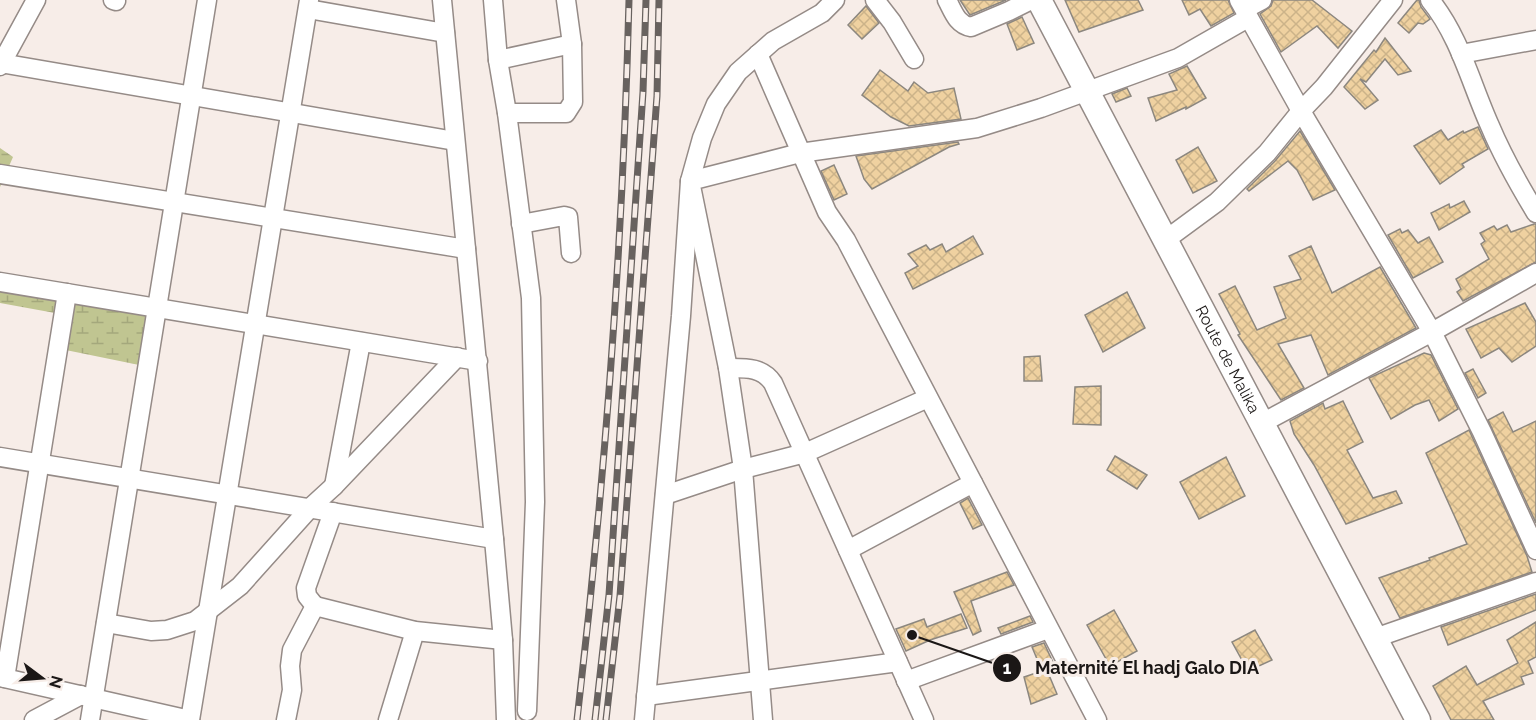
<svg xmlns="http://www.w3.org/2000/svg" width="1536" height="720" font-family="Raleway,sans-serif">
  <style>
    .wetland { fill: url(#wetland-marsh) }
    .building { fill: url(#building-cross-hatch); stroke: #8c877f; stroke-width: 1.5 }
    .lines { fill: none; stroke-linecap: round; stroke-linejoin: round }
    .minor-casing { stroke: #958b87; stroke-width: 21 }
    .major-casing { stroke: #958b87; stroke-width: 27 }
    .minor { stroke: #fff; stroke-width: 18 }
    .major { stroke: #fff; stroke-width: 24 }
    .rail-casing { stroke: #68625f; stroke-width: 7 }
    .rail { stroke: #f7ede8; stroke-width: 4.5; stroke-dasharray: 14; stroke-linecap: butt }
    .labels { text-anchor: middle; dominant-baseline: central; stroke-width: 6; stroke-linejoin: round; paint-order: stroke }
    .street-label { font-size: 16px; fill: #1b1716; stroke: #f7ede8 }
    .leader { fill: none; stroke: #1b1716; stroke-width: 2 }
    .callout-dot { fill: #1b1716; stroke: #f7ede8; stroke-width: 2 }
    .mark-label { font-size: 18px; text-anchor: middle; font-weight: bold; fill: #fff }
    .callout-label { font-size: 18px; text-anchor: middle; font-weight: bold; fill: #1b1716; stroke: #f7ede8; stroke-width: 6; stroke-linejoin: round; paint-order: stroke }
  </style>
  <defs>
    <pattern id="wetland-marsh" width="20" height="14" patternUnits="userSpaceOnUse" patternTransform="scale(1.5)"><rect width="20" height="14" fill="#c0c591"/><path d="M1 5h8M5 5V1M11 12h8M15 12V8" fill="none" stroke="#a4a87c"/></pattern>
    <pattern id="building-cross-hatch" width="8" height="8" patternUnits="userSpaceOnUse" patternTransform="scale(1.5)"><rect width="8" height="8" fill="#efd1a0"/><path d="M0 0l8 8M0 8l8-8" fill="none" stroke="#ccb389"/></pattern>
  </defs>
  <rect width="100%" height="100%" fill="#f7ede8"/>
  <g class="wetland">
    <polygon points="0,148 13,157 0,187"/>
    <polygon points="0,279 160,306 149,367 51,347 55,313 0,303"/>
  </g>
  <g class="building">
    <polygon points="960,0 1006,0 970,15"/>
    <polygon points="1065,0 1138,0 1143,10 1079,32"/>
    <polygon points="1182,0 1228,0 1234,13 1211,26 1200,9 1189,15"/>
    <polygon points="1273,0 1312,0 1352,31 1338,48 1317,26 1281,52 1260,14 1271,6"/>
    <polygon points="1417,0 1419,0 1421,7 1430,19 1423,24 1418,23 1409,33 1398,23"/>
    <polygon points="866,6 879,23 862,39 848,25"/>
    <polygon points="1022,17 1034,43 1017,50 1007,24"/>
    <polygon points="1385,38 1411,71 1398,75 1385,59 1366,82 1360,79 1378,100 1365,109 1344,87 1374,50 1376,52"/>
    <polygon points="1187,66 1206,98 1186,109 1186,107 1156,121 1148,98 1177,90 1169,74"/>
    <polygon points="880,70 908,91 914,82 928,93 954,88 961,119 909,126 891,117 862,95"/>
    <polygon points="1127,88 1131,96 1116,102 1112,94"/>
    <polygon points="1478,127 1488,149 1462,164 1464,167 1440,184 1414,146 1441,130 1448,140 1463,131 1464,133"/>
    <polygon points="1300,131 1335,190 1313,200 1297,170 1288,161 1249,191 1247,189 1275,161"/>
    <polygon points="958,142 959,144 949,147 872,189 864,179 856,156"/>
    <polygon points="1198,147 1217,181 1193,193 1176,160"/>
    <polygon points="834,165 847,194 834,200 821,171"/>
    <polygon points="1464,201 1470,212 1439,230 1431,213 1449,204 1450,208"/>
    <polygon points="1534,224 1536,224 1536,262 1463,301 1457,292 1461,289 1456,279 1489,259 1481,244 1485,241 1480,233 1494,226 1497,230 1507,225 1511,232"/>
    <polygon points="1400,229 1402,233 1408,230 1418,243 1429,237 1443,262 1413,278 1388,235"/>
    <polygon points="973,236 983,254 913,289 905,273 918,266 908,254 926,245 930,250 942,244 946,252"/>
    <polygon points="1311,246 1332,293 1380,267 1416,328 1328,375 1311,335 1278,344 1304,388 1281,400 1238,335 1240,334 1219,294 1235,286 1257,330 1286,318 1274,287 1301,279 1289,256"/>
    <polygon points="1127,292 1145,328 1103,352 1085,315"/>
    <polygon points="1525,303 1536,322 1536,346 1512,362 1499,348 1481,358 1466,329"/>
    <polygon points="1424,353 1431,355 1458,409 1439,421 1429,400 1415,405 1391,419 1369,378"/>
    <polygon points="1040,356 1042,381 1024,381 1024,357"/>
    <polygon points="1473,369 1486,393 1478,398 1465,373"/>
    <polygon points="1101,386 1101,425 1073,424 1075,387"/>
    <polygon points="1343,401 1363,442 1347,450 1373,498 1396,491 1402,503 1346,524 1314,465 1294,434 1290,421 1323,403 1325,409"/>
    <polygon points="1503,412 1513,432 1536,421 1536,523 1488,420"/>
    <polygon points="1469,430 1527,556 1532,572 1400,618 1379,578 1430,560 1429,558 1467,544 1426,453"/>
    <polygon points="1115,456 1147,475 1137,489 1107,470"/>
    <polygon points="1226,457 1245,496 1199,519 1180,482"/>
    <polygon points="968,498 982,525 973,529 960,503"/>
    <polygon points="1007,572 1014,585 971,601 981,631 973,635 954,592"/>
    <polygon points="1536,594 1536,610 1448,645 1441,627"/>
    <polygon points="1114,610 1137,651 1110,666 1087,625"/>
    <polygon points="961,614 967,628 930,640 906,651 896,629 924,619 927,627"/>
    <polygon points="1030,616 1033,622 1001,634 998,628"/>
    <polygon points="1536,622 1536,657 1528,661 1533,673 1521,677 1524,684 1483,701 1494,720 1451,720 1433,686 1466,666 1477,685 1518,663 1507,640"/>
    <polygon points="1255,630 1272,660 1248,671 1232,642"/>
    <polygon points="1044,643 1058,673 1049,675 1057,694 1031,704 1024,677 1042,671 1032,647"/>
  </g>
  <g class="lines">
    <defs>
      <g id="minor">
        <polyline points="113,0 116,1"/>
        <polyline points="442,0 494,539 503,640 506,720"/>
        <polyline points="493,0 498,60 507,113 531,298 535,502 527,711"/>
        <polyline points="875,0 892,22 914,59"/>
        <path d="M 947,0 C 953,11 957,25 971,27 L 1009,11 L 1031,0"/>
        <polyline points="1239,0 1301,111 1432,332 1482,432 1536,550"/>
        <path d="M 1430,0 C 1460,37 1471,84 1490,126 C 1503,157 1519,185 1536,213"/>
        <polyline points="308,9 445,33"/>
        <polyline points="1245,9 1262,0"/>
        <polyline points="758,54 827,212 846,240 1097,720"/>
        <polyline points="1461,54 1536,40"/>
        <polyline points="498,60 572,44"/>
        <polyline points="1,63 455,141"/>
        <polyline points="0,66 36,0"/>
        <polyline points="507,113 566,113 573,102 572,44 566,0"/>
        <polyline points="0,174 466,249"/>
        <polyline points="521,224 564,216 568,217 571,253"/>
        <polyline points="1164,241 1217,202 1267,153 1301,111 1324,87 1393,0"/>
        <polyline points="0,282 478,361"/>
        <path d="M 728,368 C 746,368 762,367 773,383 L 924,720"/>
        <polyline points="1262,423 1432,332 1536,273"/>
        <polyline points="0,457 494,539"/>
        <polyline points="334,486 361,342"/>
        <polyline points="665,495 743,469 805,453 928,398"/>
        <polyline points="848,550 973,483"/>
        <polyline points="315,606 415,631 503,640"/>
        <polyline points="106,623 151,631 167,630 195,621 240,586 310,508 334,486 457,357"/>
        <polyline points="1375,638 1536,582"/>
        <polyline points="0,677 190,720"/>
        <polyline points="5,678 67,293"/>
        <polyline points="906,681 1048,629"/>
        <polyline points="646,696 898,662"/>
        <polyline points="34,720 81,695"/>
        <polyline points="90,720 207,0"/>
        <polyline points="190,720 309,0"/>
        <polyline points="286,720 292,690 290,666 292,650 315,606 307,596 306,588 333,512"/>
        <polyline points="388,720 415,631"/>
        <polyline points="644,720 681,316 690,181 702,138 716,104 738,72 773,41 822,13 835,0"/>
        <polyline points="763,720 743,469 728,368 690,181 800,153 977,128 1041,108 1178,58 1248,18"/>
      </g>
      <g id="major">
        <path id="s1" d="M 1039,0 L 1418,720"/>
      </g>
    </defs>
    <use href="#minor" class="minor-casing"/>
    <use href="#major" class="major-casing"/>
    <use href="#minor" class="minor"/>
    <use href="#major" class="major"/>
    <defs>
      <g id="rail">
        <path d="M 577,720 C 605,481 623,241 629,0"/>
        <polyline points="595,720 609,595 643,92 646,0"/>
        <polyline points="606,720 620,596 657,96 659,0"/>
      </g>
    </defs>
    <use href="#rail" class="rail-casing"/>
    <use href="#rail" class="rail"/>
  </g>
  <g class="labels">
    <g class="street-label">
      <text stroke="none"><textPath href="#s1" startOffset="406">Route de Malika</textPath></text>
    </g>
  </g>
  <path class="leader" d="M912 635L1007 668"/>
  <g class="callout-dot">
    <circle cx="912" cy="635" r="6"/>
    <circle cx="1007" cy="668" r="15"/>
  </g>
  <g class="mark-label">
    <text x="1007" y="674">1</text>
  </g>
  <g class="callout-label">
    <text x="1147" y="674">Maternité El hadj Galo DIA</text>
  </g>
  <g transform="translate(42 678) rotate(106)" stroke="#f7ede8" stroke-width="4.5" paint-order="stroke">
  <path d="M0-4.5L10 22L0 15L-10 22Z" fill="#1b1716"/>
  <text y="-9" font-size="16" font-weight="bold" text-anchor="middle" fill="#1b1716">N</text>
  </g>
</svg>
